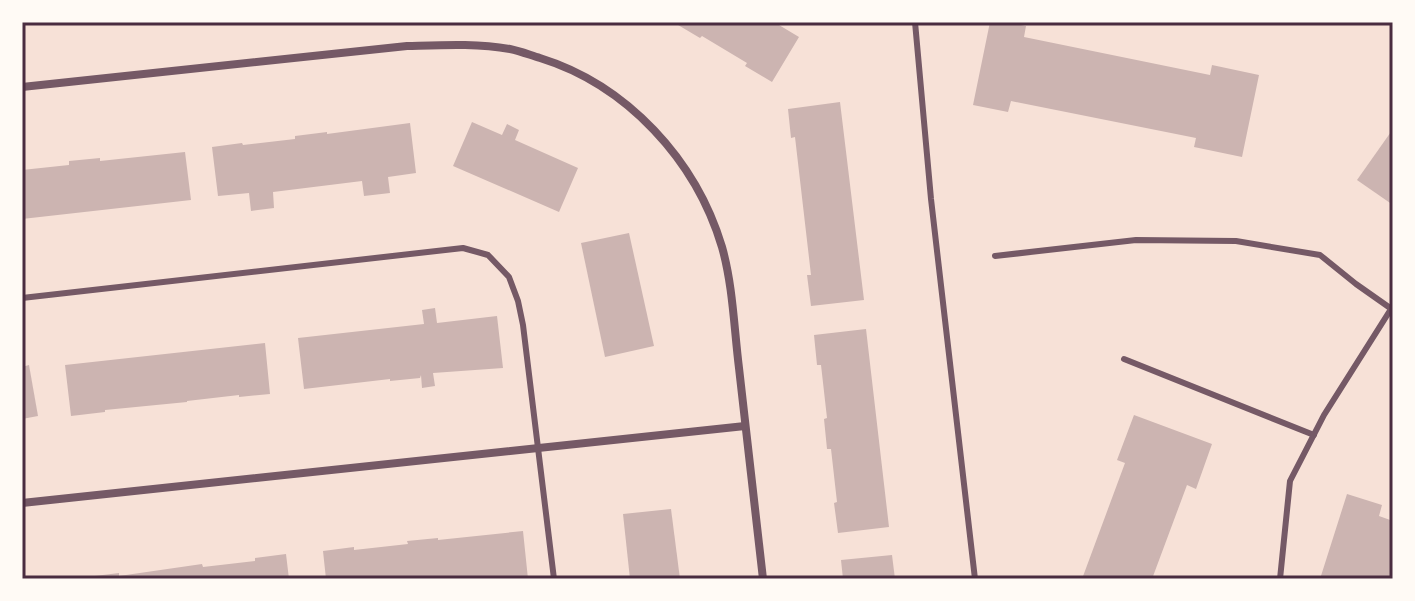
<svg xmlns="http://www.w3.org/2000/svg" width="1415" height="601" font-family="'Open Sans',sans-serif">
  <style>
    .building { fill: #ccb4b1 }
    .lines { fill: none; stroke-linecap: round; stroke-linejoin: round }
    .service { stroke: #755966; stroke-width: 6 }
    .minor { stroke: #755966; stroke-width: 8 }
    .neatline { fill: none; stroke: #4a2c40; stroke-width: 3 }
  </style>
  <rect width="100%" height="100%" fill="#f7e1d7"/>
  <g class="building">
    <polygon points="673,22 774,22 799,37 772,82 745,66 747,63 702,36 700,38"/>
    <polygon points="990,22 1005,22 1026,26 1024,37 1210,75 1212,65 1259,75 1242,157 1194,147 1196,138 1011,101 1008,112 973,105"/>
    <polygon points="840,102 864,300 811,306 807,275 811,275 795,137 791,138 788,109"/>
    <polygon points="472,122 502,135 507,124 519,130 515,140 578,168 559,212 453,166"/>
    <polygon points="410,123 416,173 388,177 390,193 364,196 362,181 273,192 274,208 251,211 249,193 218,196 212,147 242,143 243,145 295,139 295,136 327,132 327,134"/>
    <polygon points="1393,129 1393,205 1357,180"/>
    <polygon points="185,152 191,200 22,219 22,170 69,165 69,161 100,158 100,161"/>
    <polygon points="629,233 654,346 605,357 581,243"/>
    <polygon points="435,308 437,323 497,316 503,368 433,373 435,386 422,388 421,375 420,378 390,381 390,379 304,389 298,338 424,324 422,310"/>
    <polygon points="866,329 889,527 838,533 834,503 837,502 831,449 827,449 824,419 827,418 821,365 817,365 814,335"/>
    <polygon points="265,343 270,394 239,397 239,395 187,401 187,402 105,410 105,412 71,416 65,365"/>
    <polygon points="29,365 38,416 22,419 22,367"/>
    <polygon points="1134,415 1212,444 1196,489 1187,485 1152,579 1082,579 1125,463 1117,460"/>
    <polygon points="1347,494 1382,505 1379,516 1393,521 1393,579 1320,579"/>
    <polygon points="671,509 680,579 630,579 623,514"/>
    <polygon points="523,531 528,579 326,579 323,551 354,547 354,550 408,544 407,541 438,538 438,540"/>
    <polygon points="286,554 289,579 88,579 87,577 119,573 119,576 202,564 203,567 255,561 255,558"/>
    <polygon points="892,555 895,579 843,579 841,560"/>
  </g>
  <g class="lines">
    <g class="service">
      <polyline points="915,22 931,199 975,579"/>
      <polyline points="995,256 1136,240 1236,241 1320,255 1356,284 1393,310"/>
      <polyline points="22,298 463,248 488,255 509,277 518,301 523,325 554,579"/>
      <polyline points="1124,359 1314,435"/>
      <polyline points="1280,579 1290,481 1324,415 1391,309"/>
    </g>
    <g class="minor">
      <path d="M 22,87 L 407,46 C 442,45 477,43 510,49 C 520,51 530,55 540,58 C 627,85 696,160 722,247 C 733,286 734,328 739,368 C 747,438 755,509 763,579"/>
      <polyline points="22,503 745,426"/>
    </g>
  </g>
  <rect width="1415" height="601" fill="none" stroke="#fffaf5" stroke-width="48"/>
  <rect x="24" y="24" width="1367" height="553" class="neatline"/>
</svg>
